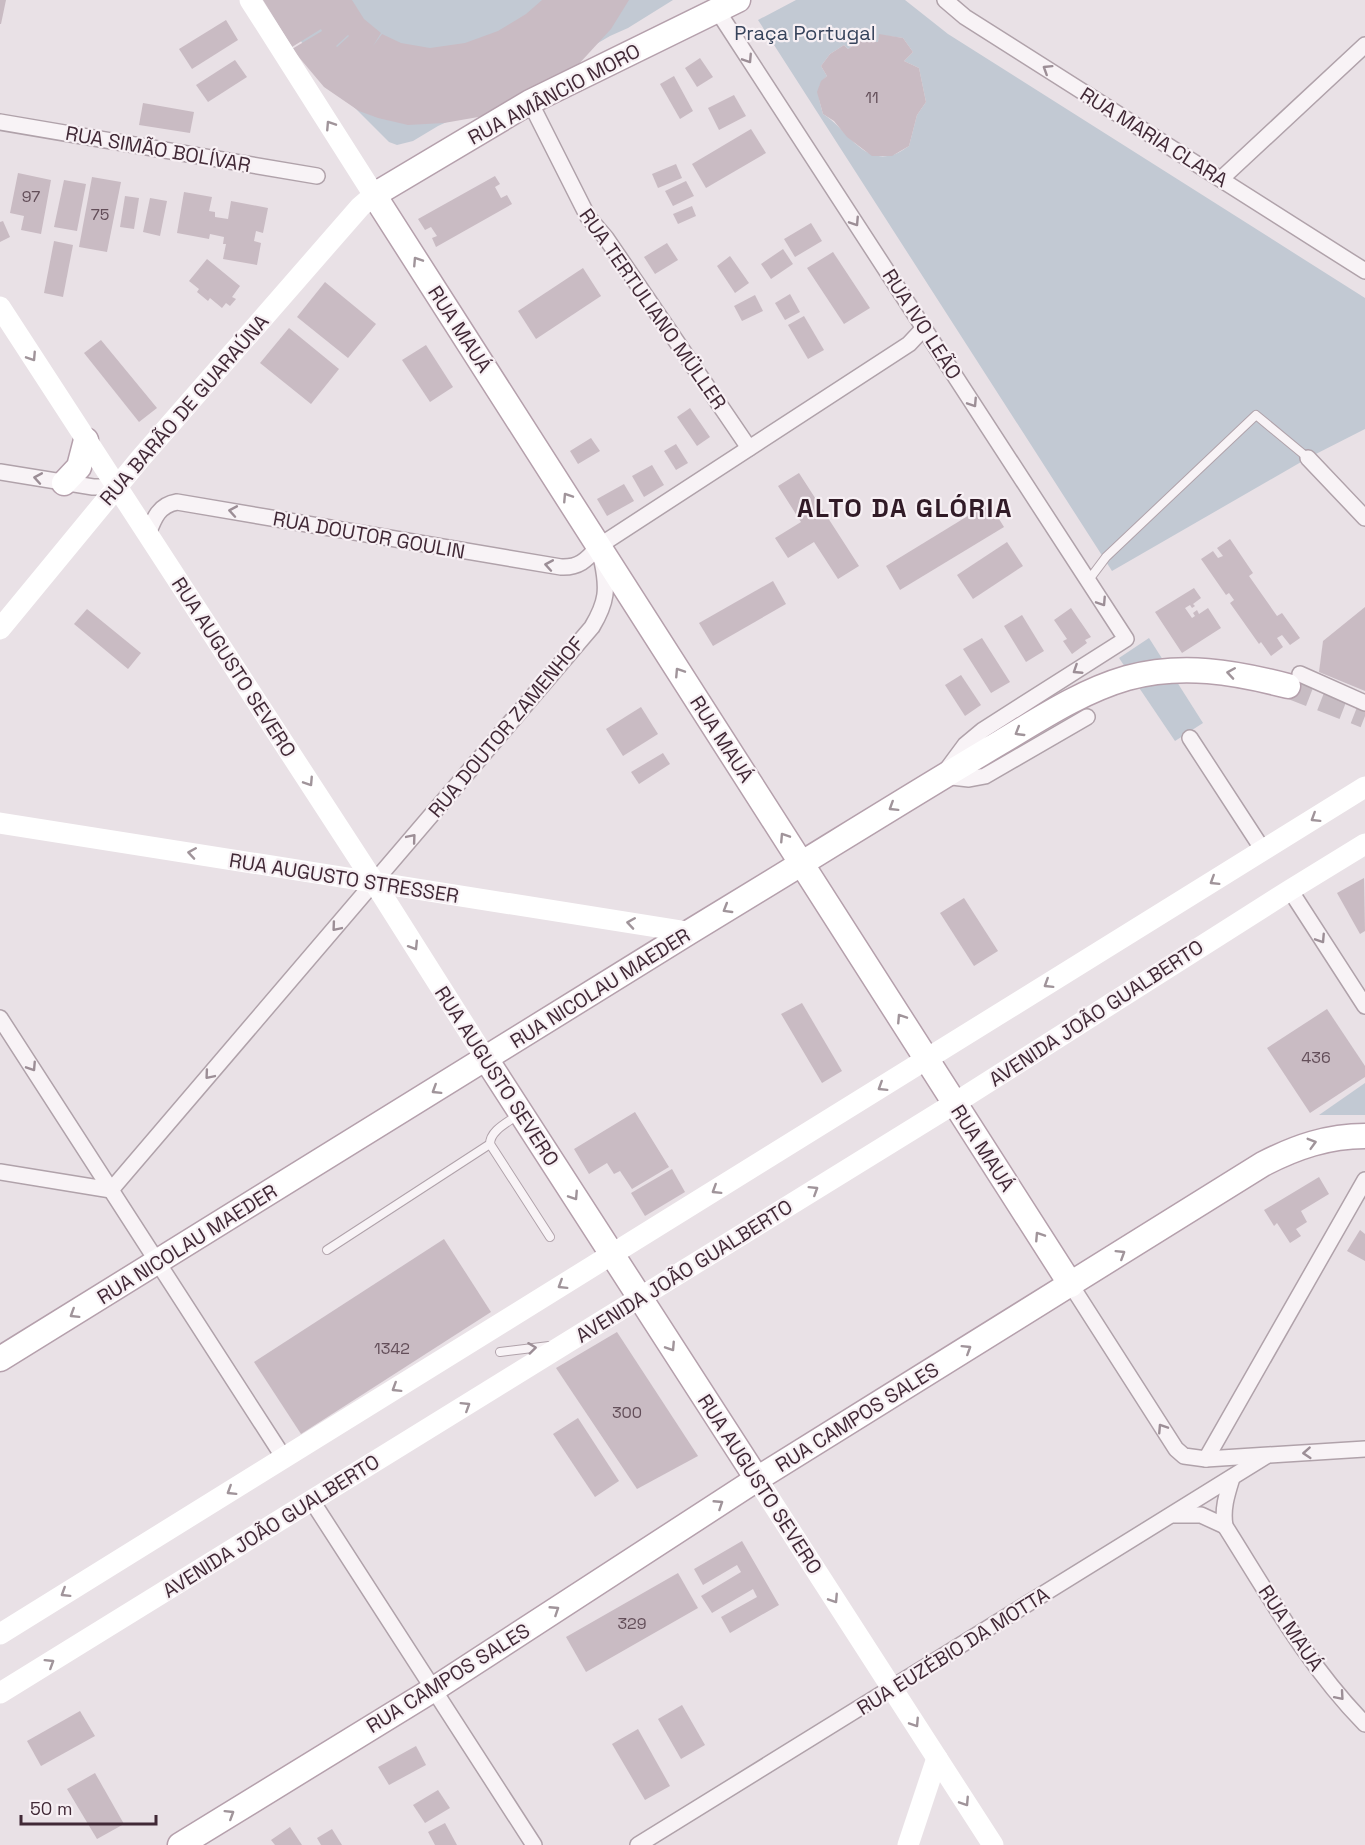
<svg xmlns="http://www.w3.org/2000/svg" width="1365" height="1845" font-family="'Space Grotesk',sans-serif">
  <style>
    .green { fill: #c2c9d3; fill-rule: evenodd }
    .building { fill: #c9bbc3; fill-rule: evenodd }
    .lines { fill: none; stroke-linecap: round; stroke-linejoin: round }
    .primary-tunnel { stroke: #c7bcc3; stroke-width: 24; stroke-dasharray: 24 12; stroke-linecap: butt }
    .lane-casing { stroke: #b0a2aa; stroke-width: 10 }
    .street-casing { stroke: #b0a2aa; stroke-width: 18 }
    .primary-casing { stroke: #b5a0ac; stroke-width: 27 }
    .lane { stroke: #f8f3f6; stroke-width: 8 }
    .street { stroke: #f8f3f6; stroke-width: 15 }
    .secondary { stroke: #fff; stroke-width: 21 }
    .primary { stroke: #fff; stroke-width: 24 }
    .oneway { stroke: #9c8e96 }
    .oneway2 { stroke: #a0949a }
    .labels { text-anchor: middle; dominant-baseline: central; stroke-width: 4.5; stroke-linejoin: round; paint-order: stroke }
    .number-label { font-size: 16px; fill: #634e59 }
    .park-label { font-size: 20px; fill: #37445c; stroke: #f7f0f4 }
    .street-label { font-size: 20px; fill: #412936; stroke: #f7f0f4 }
    .district-label { font-size: 26px; font-weight: bold; letter-spacing: 1.5px; fill: #311b27; stroke: #f7f0f4 }
  </style>
  <rect width="100%" height="100%" fill="#e9e1e6"/>
  <g class="green">
    <polygon points="275,0 673,0 628,28 610,36 519,89 438,126 413,141 397,145 389,142 323,76"/>
    <path d="M 796,0 L 905,0 L 948,34 L 1365,298 L 1365,429 L 1308,458 L 1112,571 L 758,20 ZM 880,35 L 903,38 L 913,52 L 904,61 L 919,68 L 926,102 L 917,115 L 909,146 C 904,149 898,154 892,155 C 862,164 845,127 823,114 C 819,99 814,87 827,76 L 821,66 L 830,54 L 844,45 L 848,49 L 861,40 L 878,42 Z"/>
    <polygon points="1149,638 1203,723 1175,741 1119,658"/>
    <polygon points="1365,1083 1365,1115 1319,1115"/>
  </g>
  <g class="building">
    <polygon points="0,0 6,0 1,24 0,24"/>
    <path d="M 263,0 L 352,0 L 364,19 L 381,33 L 373,46 L 382,34 L 401,43 L 430,48 L 465,43 L 498,31 L 526,14 L 542,0 L 629,0 L 611,29 L 577,66 L 484,116 L 444,123 L 408,125 L 378,118 L 359,111 L 324,87 L 292,49 L 322,31 L 321,29 L 292,47 ZM 348,35 L 349,36 L 337,47 L 336,46 Z"/>
    <polygon points="226,20 238,40 192,69 179,49"/>
    <polygon points="879,34 903,38 913,52 904,61 919,68 926,102 917,115 909,146 892,156 872,156 847,137 834,121 823,114 817,92 821,81 827,76 821,66 830,54 844,45 848,49 861,40 878,42"/>
    <polygon points="700,58 713,77 697,87 685,68"/>
    <polygon points="235,60 247,77 208,102 196,85"/>
    <polygon points="674,76 693,111 680,119 660,84"/>
    <polygon points="734,95 746,116 719,130 708,108"/>
    <polygon points="143,103 194,112 190,133 139,125"/>
    <polygon points="751,129 766,153 706,188 692,164"/>
    <polygon points="676,164 682,178 658,188 652,174"/>
    <polygon points="18,173 51,180 41,234 21,230 24,216 10,213"/>
    <polygon points="495,176 500,184 495,187 501,198 507,195 512,204 436,247 432,238 437,236 431,227 425,230 418,219"/>
    <polygon points="92,177 121,182 107,252 79,247"/>
    <polygon points="64,180 86,184 77,231 54,227"/>
    <polygon points="686,181 694,196 673,206 665,191"/>
    <polygon points="184,192 212,197 209,211 215,212 215,217 228,219 231,201 268,208 263,233 256,231 254,241 261,243 257,265 223,259 226,244 223,244 224,237 210,234 209,239 177,233"/>
    <polygon points="125,196 139,198 134,229 120,227"/>
    <polygon points="150,198 167,201 160,236 143,232"/>
    <polygon points="692,206 696,216 678,224 673,214"/>
    <polygon points="3,221 10,237 0,242 0,222"/>
    <polygon points="811,223 822,241 795,257 784,239"/>
    <polygon points="54,241 73,245 63,297 44,293"/>
    <polygon points="667,243 678,260 655,274 644,257"/>
    <polygon points="783,249 793,264 771,279 761,264"/>
    <polygon points="833,252 870,308 844,324 807,268"/>
    <polygon points="730,256 749,283 735,293 717,266"/>
    <polygon points="207,259 240,286 232,297 236,299 230,306 226,303 222,308 210,298 208,301 197,292 199,289 189,281"/>
    <polygon points="583,268 601,296 536,339 518,311"/>
    <polygon points="325,282 376,324 348,358 297,317"/>
    <polygon points="790,294 800,312 785,320 775,303"/>
    <polygon points="755,295 763,311 742,321 734,306"/>
    <polygon points="804,316 824,350 808,359 788,325"/>
    <polygon points="289,328 339,369 311,404 260,363"/>
    <polygon points="101,340 157,408 139,422 84,353"/>
    <polygon points="426,345 453,387 430,402 402,360"/>
    <polygon points="690,408 710,437 697,446 677,417"/>
    <polygon points="591,438 600,451 578,464 570,451"/>
    <polygon points="676,444 688,463 676,470 664,451"/>
    <polygon points="652,465 664,485 644,497 632,476"/>
    <polygon points="799,473 859,566 838,579 814,542 788,558 775,538 801,522 778,486"/>
    <polygon points="624,484 634,501 607,516 597,499"/>
    <polygon points="989,503 1004,527 900,590 886,566"/>
    <polygon points="1230,539 1253,573 1249,576 1277,616 1282,613 1300,638 1290,645 1282,635 1277,638 1283,647 1271,656 1261,642 1259,644 1230,603 1234,600 1229,593 1226,595 1201,559 1213,551 1218,558 1223,556 1217,548"/>
    <polygon points="1007,542 1023,566 973,599 957,575"/>
    <polygon points="773,581 786,604 713,646 699,623"/>
    <polygon points="1194,588 1201,598 1193,604 1195,606 1192,608 1190,605 1185,608 1192,618 1195,616 1193,613 1197,610 1199,614 1208,608 1221,628 1182,653 1155,612"/>
    <polygon points="1365,607 1365,691 1319,672 1323,641"/>
    <polygon points="1071,608 1091,637 1085,640 1087,643 1072,654 1063,641 1067,639 1054,620"/>
    <polygon points="87,609 141,653 128,669 74,624"/>
    <polygon points="1022,615 1044,651 1026,662 1004,626"/>
    <polygon points="982,638 1010,682 991,693 963,649"/>
    <polygon points="961,675 981,705 965,716 945,685"/>
    <polygon points="641,707 658,734 623,756 606,729"/>
    <polygon points="663,753 670,764 639,784 631,772"/>
    <polygon points="1364,878 1365,931 1360,934 1337,893"/>
    <polygon points="964,898 998,951 974,966 940,913"/>
    <polygon points="802,1003 842,1071 822,1083 781,1014"/>
    <polygon points="1327,1009 1365,1066 1365,1077 1310,1113 1267,1048"/>
    <polygon points="635,1112 669,1167 632,1189 620,1171 614,1174 607,1163 589,1174 574,1149"/>
    <polygon points="672,1169 685,1192 645,1216 631,1193"/>
    <polygon points="1319,1177 1329,1194 1301,1211 1307,1222 1296,1229 1301,1236 1290,1243 1277,1223 1274,1226 1264,1210"/>
    <polygon points="1360,1230 1365,1234 1365,1261 1347,1251"/>
    <polygon points="444,1239 491,1312 301,1434 254,1362"/>
    <polygon points="617,1332 698,1456 637,1489 556,1368"/>
    <polygon points="578,1418 619,1481 595,1497 553,1434"/>
    <polygon points="742,1541 779,1605 730,1633 721,1617 757,1597 753,1589 712,1613 701,1596 741,1572 737,1565 703,1585 694,1569"/>
    <polygon points="678,1573 698,1608 586,1672 566,1637"/>
    <polygon points="682,1705 705,1745 681,1759 658,1719"/>
    <polygon points="80,1711 95,1736 41,1766 27,1741"/>
    <polygon points="638,1729 670,1786 645,1800 612,1744"/>
    <polygon points="416,1746 426,1765 389,1785 378,1767"/>
    <polygon points="95,1773 124,1824 97,1839 67,1789"/>
    <polygon points="438,1790 450,1808 425,1823 413,1805"/>
    <polygon points="445,1823 457,1845 435,1845 428,1832"/>
    <polygon points="290,1827 302,1845 275,1845 271,1840"/>
    <polygon points="332,1829 342,1845 321,1845 317,1838"/>
  </g>
  <g class="lines">
    <polyline class="primary-tunnel" points="1288,686 1365,716"/>
    <defs>
      <g id="lane">
        <polyline points="1088,581 1106,557 1256,415 1308,458"/>
        <path d="M 519,1114 C 509,1122 490,1130 490,1144 L 550,1237"/>
        <polyline points="327,1250 490,1144"/>
        <polyline points="500,1352 549,1346"/>
      </g>
      <g id="street">
        <polyline points="945,0 965,17 1365,271"/>
        <polyline points="717,10 1126,639 983,730 965,745 948,768"/>
        <polyline points="530,102 588,217 606,238 749,448"/>
        <polyline points="0,122 317,176"/>
        <polyline points="1221,179 1365,45"/>
        <polyline points="1308,458 1365,518"/>
        <polyline points="0,472 93,487 117,487"/>
        <path d="M 148,534 C 154,518 159,505 177,502 L 561,567 C 580,568 587,559 599,546 L 909,344 L 924,328"/>
        <polyline points="1300,674 1365,703"/>
        <polyline points="1190,738 1263,850"/>
        <polyline points="943,776 969,779 985,776 1087,717"/>
        <polyline points="1290,890 1365,1006"/>
        <polyline points="0,1018 284,1458"/>
        <polyline points="0,1172 111,1190"/>
        <path d="M 111,1190 L 592,627 C 607,602 608,589 602,561"/>
        <polyline points="1071,1285 1176,1449 1184,1456 1206,1459 1365,1449"/>
        <polyline points="1206,1459 1365,1180"/>
        <path d="M 1232,1478 C 1227,1494 1222,1509 1225,1526 C 1268,1594 1308,1666 1365,1724"/>
        <polyline points="312,1501 534,1845"/>
        <polyline points="1174,1515 1201,1515 1225,1526"/>
        <polyline points="638,1845 1266,1456"/>
      </g>
      <g id="primary">
        <polyline points="738,0 530,102 374,195 1071,1285"/>
        <polyline points="64,483 79,467 86,440"/>
        <polyline points="486,1059 757,1479"/>
        <path d="M 0,1359 C 264,1197 526,1031 791,870 C 861,827 930,784 1001,742 C 1041,718 1082,691 1127,678 C 1182,663 1234,672 1288,686"/>
        <path d="M 180,1845 L 434,1689 L 757,1479 L 1263,1164 C 1296,1147 1328,1136 1365,1136"/>
      </g>
    </defs>
    <use href="#lane" class="lane-casing"/>
    <use href="#street" class="street-casing"/>
    <use href="#primary" class="primary-casing"/>
    <use href="#lane" class="lane"/>
    <use href="#street" class="street"/>
    <g class="secondary">
      <polyline points="0,307 374,882 486,1059"/>
      <polyline points="0,629 140,459 360,207 374,195 250,0"/>
      <polyline points="0,823 688,932"/>
      <polyline points="757,1479 993,1845"/>
      <polyline points="0,1634 1365,787"/>
      <polyline points="0,1693 955,1103 1290,890 1365,844"/>
      <polyline points="908,1845 937,1758"/>
    </g>
    <use href="#primary" class="primary"/>
  </g>
  <defs><path id="oneway-chevron" d="M-2-3.5L2.5 0L-2 3.5" fill="none" stroke-width="1.6" stroke-linecap="round" stroke-linejoin="round" transform="scale(1.5)"/></defs>
  <g class="oneway">
    <use href="#oneway-chevron" transform="translate(748 59) rotate(57)"/>
    <use href="#oneway-chevron" transform="translate(1047 69) rotate(-148)"/>
    <use href="#oneway-chevron" transform="translate(855 222) rotate(57)"/>
    <use href="#oneway-chevron" transform="translate(973 403) rotate(57)"/>
    <use href="#oneway-chevron" transform="translate(38 478) rotate(-170)"/>
    <use href="#oneway-chevron" transform="translate(233 511) rotate(-170)"/>
    <use href="#oneway-chevron" transform="translate(549 565) rotate(-170)"/>
    <use href="#oneway-chevron" transform="translate(1102 602) rotate(57)"/>
    <use href="#oneway-chevron" transform="translate(1077 670) rotate(147)"/>
    <use href="#oneway-chevron" transform="translate(412 838) rotate(-50)"/>
    <use href="#oneway-chevron" transform="translate(336 927) rotate(130)"/>
    <use href="#oneway-chevron" transform="translate(1321 939) rotate(57)"/>
    <use href="#oneway-chevron" transform="translate(32 1067) rotate(57)"/>
    <use href="#oneway-chevron" transform="translate(209 1075) rotate(130)"/>
    <use href="#oneway-chevron" transform="translate(532 1348) rotate(-7)"/>
    <use href="#oneway-chevron" transform="translate(1162 1428) rotate(-123)"/>
    <use href="#oneway-chevron" transform="translate(1307 1453) rotate(176)"/>
    <use href="#oneway-chevron" transform="translate(1340 1696) rotate(49)"/>
  </g>
  <g class="oneway2">
    <use href="#oneway-chevron" transform="translate(330 125) rotate(-123)"/>
    <use href="#oneway-chevron" transform="translate(417 261) rotate(-123)"/>
    <use href="#oneway-chevron" transform="translate(32 357) rotate(57)"/>
    <use href="#oneway-chevron" transform="translate(567 497) rotate(-123)"/>
    <use href="#oneway-chevron" transform="translate(679 672) rotate(-123)"/>
    <use href="#oneway-chevron" transform="translate(1231 673) rotate(-171)"/>
    <use href="#oneway-chevron" transform="translate(1019 732) rotate(149)"/>
    <use href="#oneway-chevron" transform="translate(309 782) rotate(57)"/>
    <use href="#oneway-chevron" transform="translate(893 807) rotate(148)"/>
    <use href="#oneway-chevron" transform="translate(1315 818) rotate(148)"/>
    <use href="#oneway-chevron" transform="translate(784 837) rotate(-123)"/>
    <use href="#oneway-chevron" transform="translate(192 853) rotate(-171)"/>
    <use href="#oneway-chevron" transform="translate(1214 881) rotate(148)"/>
    <use href="#oneway-chevron" transform="translate(727 909) rotate(149)"/>
    <use href="#oneway-chevron" transform="translate(631 923) rotate(-171)"/>
    <use href="#oneway-chevron" transform="translate(414 946) rotate(58)"/>
    <use href="#oneway-chevron" transform="translate(1048 984) rotate(148)"/>
    <use href="#oneway-chevron" transform="translate(901 1018) rotate(-123)"/>
    <use href="#oneway-chevron" transform="translate(882 1087) rotate(148)"/>
    <use href="#oneway-chevron" transform="translate(436 1090) rotate(148)"/>
    <use href="#oneway-chevron" transform="translate(1312 1143) rotate(-16)"/>
    <use href="#oneway-chevron" transform="translate(716 1190) rotate(148)"/>
    <use href="#oneway-chevron" transform="translate(814 1190) rotate(-32)"/>
    <use href="#oneway-chevron" transform="translate(574 1196) rotate(57)"/>
    <use href="#oneway-chevron" transform="translate(1039 1236) rotate(-123)"/>
    <use href="#oneway-chevron" transform="translate(1121 1254) rotate(-32)"/>
    <use href="#oneway-chevron" transform="translate(562 1285) rotate(148)"/>
    <use href="#oneway-chevron" transform="translate(74 1314) rotate(148)"/>
    <use href="#oneway-chevron" transform="translate(671 1347) rotate(57)"/>
    <use href="#oneway-chevron" transform="translate(967 1349) rotate(-32)"/>
    <use href="#oneway-chevron" transform="translate(396 1388) rotate(148)"/>
    <use href="#oneway-chevron" transform="translate(466 1406) rotate(-32)"/>
    <use href="#oneway-chevron" transform="translate(231 1491) rotate(148)"/>
    <use href="#oneway-chevron" transform="translate(719 1504) rotate(-33)"/>
    <use href="#oneway-chevron" transform="translate(65 1593) rotate(148)"/>
    <use href="#oneway-chevron" transform="translate(834 1599) rotate(57)"/>
    <use href="#oneway-chevron" transform="translate(555 1610) rotate(-33)"/>
    <use href="#oneway-chevron" transform="translate(50 1663) rotate(-32)"/>
    <use href="#oneway-chevron" transform="translate(915 1723) rotate(57)"/>
    <use href="#oneway-chevron" transform="translate(965 1802) rotate(57)"/>
    <use href="#oneway-chevron" transform="translate(230 1814) rotate(-32)"/>
  </g>
  <g class="labels">
    <g class="number-label">
      <text x="872" y="97">11</text>
      <text x="31" y="196">97</text>
      <text x="100" y="214">75</text>
      <text x="1316" y="1057">436</text>
      <text x="392" y="1348">1342</text>
      <text x="627" y="1412">300</text>
      <text x="632" y="1623">329</text>
    </g>
    <g class="park-label">
      <text x="805" y="33">Praça Portugal</text>
    </g>
    <g class="street-label">
      <text transform="translate(554 94) rotate(-28)">RUA AMÂNCIO MORO</text>
      <text transform="translate(1154 137) rotate(32)">RUA MARIA CLARA</text>
      <text transform="translate(158 149) rotate(10)">RUA SIMÃO BOLÍVAR</text>
      <text transform="translate(653 309) rotate(55)">RUA TERTULIANO MÜLLER</text>
      <text transform="translate(922 324) rotate(57)">RUA IVO LEÃO</text>
      <text transform="translate(460 329) rotate(57)">RUA MAUÁ</text>
      <text transform="translate(184 410) rotate(-49)">RUA BARÃO DE GUARAÚNA</text>
      <text transform="translate(369 535) rotate(10)">RUA DOUTOR GOULIN</text>
      <text transform="translate(234 667) rotate(57)">RUA AUGUSTO SEVERO</text>
      <text transform="translate(506 727) rotate(-50)">RUA DOUTOR ZAMENHOF</text>
      <text transform="translate(722 739) rotate(57)">RUA MAUÁ</text>
      <text transform="translate(344 878) rotate(9)">RUA AUGUSTO STRESSER</text>
      <text transform="translate(600 988) rotate(-32)">RUA NICOLAU MAEDER</text>
      <text transform="translate(1096 1013) rotate(-33)">AVENIDA JOÃO GUALBERTO</text>
      <text transform="translate(497 1076) rotate(57)">RUA AUGUSTO SEVERO</text>
      <text transform="translate(983 1148) rotate(57)">RUA MAUÁ</text>
      <text transform="translate(187 1244) rotate(-32)">RUA NICOLAU MAEDER</text>
      <text transform="translate(684 1271) rotate(-32)">AVENIDA JOÃO GUALBERTO</text>
      <text transform="translate(857 1417) rotate(-32)">RUA CAMPOS SALES</text>
      <text transform="translate(760 1484) rotate(57)">RUA AUGUSTO SEVERO</text>
      <text transform="translate(271 1526) rotate(-32)">AVENIDA JOÃO GUALBERTO</text>
      <text transform="translate(1291 1628) rotate(56)">RUA MAUÁ</text>
      <text transform="translate(953 1651) rotate(-32)">RUA EUZÉBIO DA MOTTA</text>
      <text transform="translate(448 1678) rotate(-32)">RUA CAMPOS SALES</text>
    </g>
    <g class="district-label">
      <text x="905" y="508">ALTO DA GLÓRIA</text>
    </g>
  </g>
  <path d="M21 1815v9h135v-9" fill="none" stroke="#412936" stroke-width="3"/>
  <text x="30" y="1815" font-size="18" fill="#412936" stroke="#f7f0f4" stroke-width="4.5" paint-order="stroke">50 m</text>
</svg>
